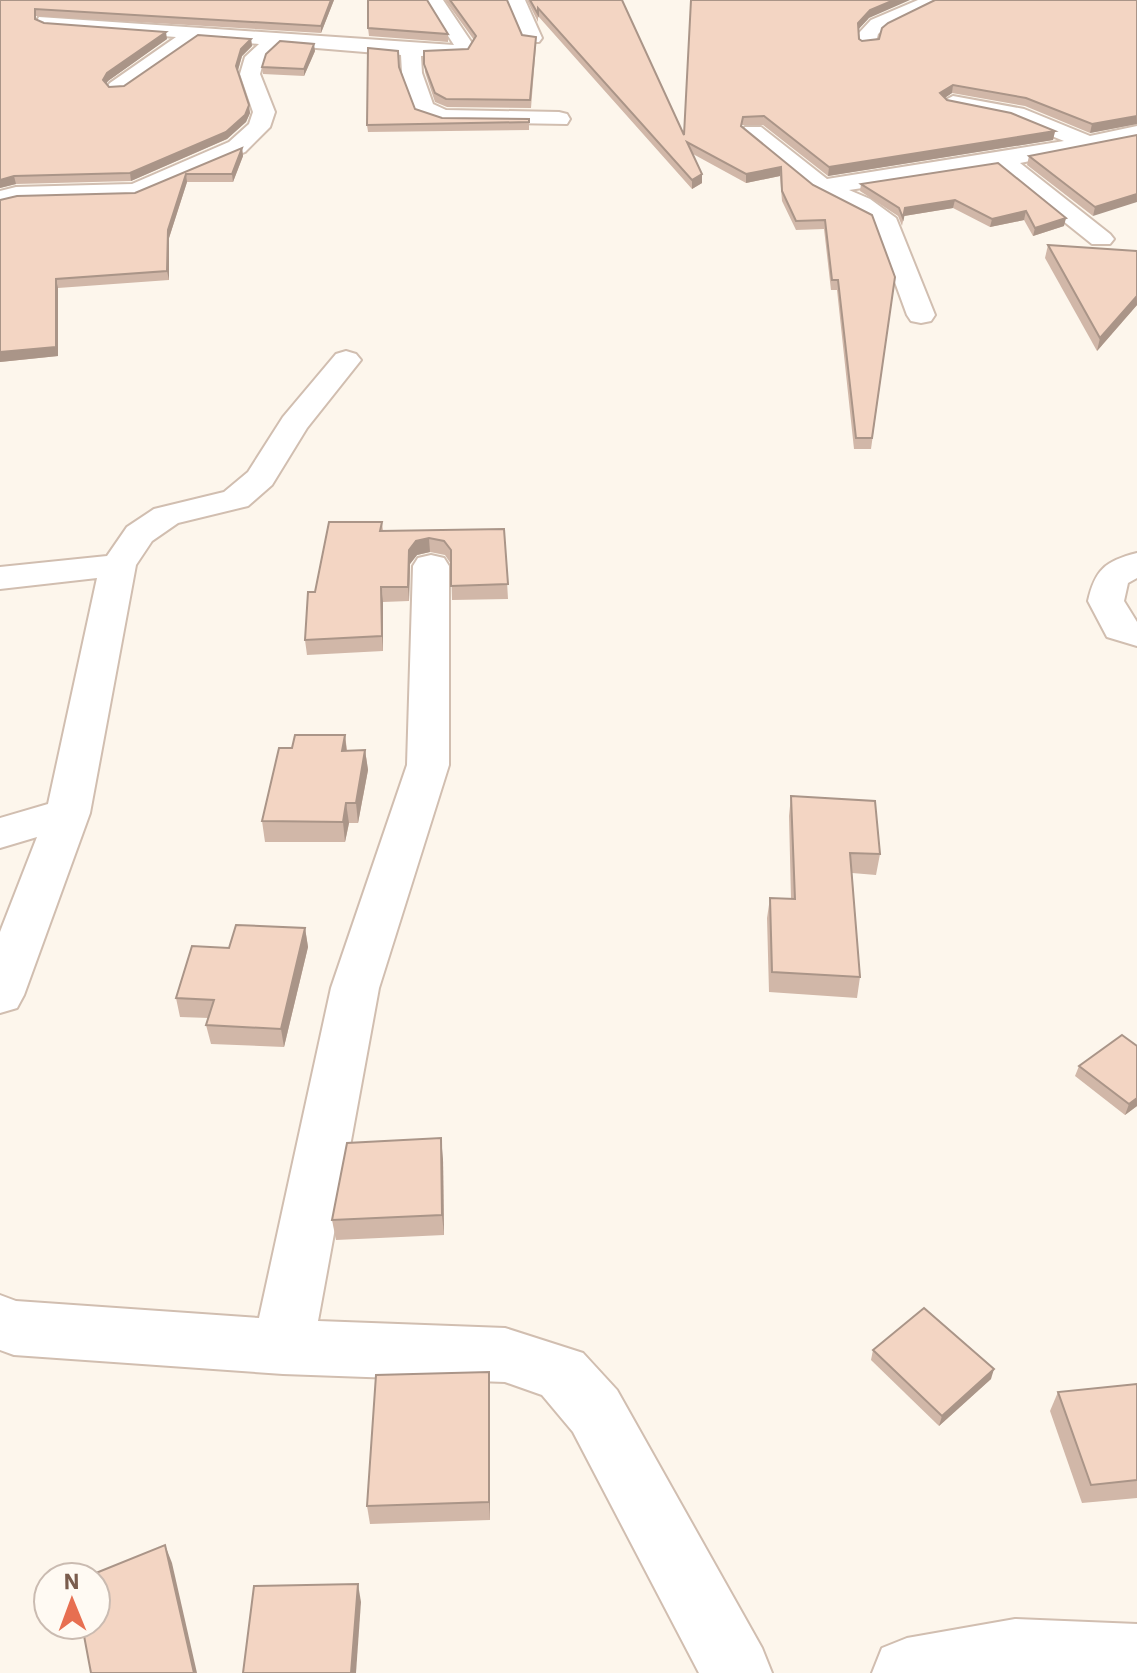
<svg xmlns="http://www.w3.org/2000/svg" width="1137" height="1673" font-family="'IBM Plex Sans',sans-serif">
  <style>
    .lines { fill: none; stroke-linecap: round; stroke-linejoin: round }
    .minor-casing { stroke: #d1beb0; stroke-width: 4 }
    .minor { fill: #fff; fill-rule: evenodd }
    .wall { fill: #d1b7a8 }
    .shaded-wall { fill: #aa9588 }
    .building { fill: #f3d5c3; stroke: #aa9588; stroke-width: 2 }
  </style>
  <rect width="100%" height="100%" fill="#fdf6ec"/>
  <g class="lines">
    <defs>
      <g id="minor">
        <polygon points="425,0 443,0 474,46 468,54 421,56 422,73 433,104 446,110 559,112 567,114 570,119 567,124 442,122 416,113 413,108 402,73 401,55 280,45 264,59 260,74 275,112 270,127 245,152 136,198 18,201 0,206 0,191 16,187 132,184 229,142 249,124 253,112 240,74 245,57 259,44 198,39 124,91 110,91 107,87 110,83 176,37 46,27 39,25 37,21 39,17 454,45"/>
        <polygon points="507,0 525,0 542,38 539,42 525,42"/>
        <polygon points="918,0 942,0 885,28 878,34 875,46 861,46 859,33 871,20"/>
        <polygon points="953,96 1024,109 1090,136 1137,126 1137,140 1020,163 1110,234 1114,239 1110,244 1092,244 997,168 849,190 870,199 896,218 935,315 931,321 921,323 911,321 907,315 873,222 814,192 742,132 745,127 761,127 827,179 1064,141 1010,119 946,106 942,102"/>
        <polygon points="346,351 356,354 361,360 307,428 272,485 248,506 178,523 152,541 136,565 90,813 24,995 17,1008 0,1013 0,932 37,837 0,848 0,818 48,804 97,578 0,589 0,567 107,556 127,527 154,509 224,492 248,472 283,417 336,354"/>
        <path d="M 1137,553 L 1137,578 L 1128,583 L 1124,601 L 1137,622 L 1137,646 L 1107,637 L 1088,601 C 1095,570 1105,561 1137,553 Z"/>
        <polygon points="431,555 444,558 449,566 449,765 379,988 318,1321 505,1328 583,1353 617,1390 762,1648 772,1673 699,1673 573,1432 542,1395 505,1382 283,1374 14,1355 0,1350 0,1295 16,1301 259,1318 331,988 407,765 413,566 418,558"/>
        <polygon points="1015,1619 1137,1624 1137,1673 872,1673 882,1648 907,1638"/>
      </g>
    </defs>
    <use href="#minor" class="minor-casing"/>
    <use href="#minor" class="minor"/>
  </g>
  <g class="wall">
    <polygon points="0,0 334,0 321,33 36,16 36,20 44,23 167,39 108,81 106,84 109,87 124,86 251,39 252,46 242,56 238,71 250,113 246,122 227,139 131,181 16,184 0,188"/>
    <polygon points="445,0 507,0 522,35 536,45 531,108 447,107 435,102 425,72 424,51 468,49 474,40"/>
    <polygon points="527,0 622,0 684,135 869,18 858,29 859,39 862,41 1137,0 1137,124 1090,133 1025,106 952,93 944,98 947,100 1055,131 1053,140 828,176 763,125 742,125 742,127 895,277 871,449 854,449 837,290 831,290 824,229 796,230 782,201 780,176 746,183 693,154 702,183 692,189 538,16 538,22"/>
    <polygon points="368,28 448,34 448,42 369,36"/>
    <polygon points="315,51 304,76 263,74 262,67"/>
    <polygon points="399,67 415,109 442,118 529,119 529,130 368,132 367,125"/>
    <polygon points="1137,135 1093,216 1027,165 1029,156"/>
    <polygon points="242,148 243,156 233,182 187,182 169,238 169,280 58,288 58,356 0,362 0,200 135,193"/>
    <polygon points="998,163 1064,226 1033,236 1024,220 990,227 953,208 904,216 902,226 898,216 860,191 861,184"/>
    <polygon points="1048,245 1137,251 1137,305 1097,351 1045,258"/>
    <polygon points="382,522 383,531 504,529 508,599 452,600 451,564 445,555 430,552 417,555 410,564 409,601 383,602 383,651 307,655 305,640 315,592"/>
    <polygon points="345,735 347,750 365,750 368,770 358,823 349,823 345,842 265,842 262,821 292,748"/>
    <polygon points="791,796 880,854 876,875 852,873 860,977 857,998 769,992 767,918 770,898 791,899 789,816"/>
    <polygon points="305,928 308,947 284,1047 211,1044 206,1025 209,1018 180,1017 176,998 229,948"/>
    <polygon points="1137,1046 1137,1106 1125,1115 1075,1076 1079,1066"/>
    <polygon points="443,1159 444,1235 336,1240 332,1220"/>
    <polygon points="873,1350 991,1379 939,1426 871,1360"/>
    <polygon points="1137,1384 1137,1498 1082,1503 1050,1411 1058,1392"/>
    <polygon points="490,1391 490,1520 370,1524 367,1506"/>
  </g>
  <g class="shaded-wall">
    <polygon points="331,0 334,0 321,33 321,26"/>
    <polygon points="894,0 910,0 869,18 857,31 858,23 870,10"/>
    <polygon points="166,32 167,39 108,81 104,87 103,80 107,73"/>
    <polygon points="251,39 252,46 242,56 237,73 236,66 241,49"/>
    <polygon points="314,44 315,51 304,76 304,69"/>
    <polygon points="953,85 952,93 939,102 940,93"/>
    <polygon points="249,105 250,113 246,122 227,139 131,181 130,173"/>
    <polygon points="1137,116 1137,124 1090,133 1092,124"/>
    <polygon points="1055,131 1053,140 828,176 829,167"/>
    <polygon points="242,148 243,156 233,182 232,174"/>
    <polygon points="781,167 780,176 746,183 746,174"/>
    <polygon points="186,174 187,182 169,238 169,280 167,271 168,230"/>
    <polygon points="702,174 702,183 692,189 692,180"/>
    <polygon points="14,176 16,184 0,188 0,180"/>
    <polygon points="1137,194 1137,202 1093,216 1095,207"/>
    <polygon points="955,200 953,208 904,216 905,208"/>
    <polygon points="1026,211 1024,220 990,227 992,219"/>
    <polygon points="1066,218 1064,226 1033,236 1035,228"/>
    <polygon points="56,279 58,288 58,356 0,362 0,352"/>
    <polygon points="1137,296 1137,305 1097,351 1100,338"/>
    <polygon points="429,538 430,552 417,555 410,564 409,601 408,587 409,550 416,541"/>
    <polygon points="381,587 383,602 383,651 382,636"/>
    <polygon points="345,735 347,755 342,751"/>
    <polygon points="365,750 368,770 358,823 356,803"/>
    <polygon points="346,803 349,823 345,842 343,822"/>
    <polygon points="305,928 308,947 284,1047 281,1029"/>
    <polygon points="1137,1098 1137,1106 1125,1115 1129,1104"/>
    <polygon points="441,1138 443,1159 444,1235 442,1215"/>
    <polygon points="994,1369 991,1379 939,1426 942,1416"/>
    <polygon points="489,1372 490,1391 490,1520 489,1502"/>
    <polygon points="165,1545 172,1563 197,1673 194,1673"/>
    <polygon points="358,1584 361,1602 356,1673 351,1673"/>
  </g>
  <g class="building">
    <polygon points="0,0 331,0 321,26 35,9 35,19 44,23 166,32 107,73 103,80 109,87 124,86 198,35 251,39 241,49 236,66 249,105 245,115 226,132 130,173 14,176 0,180"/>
    <polygon points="368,0 427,0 448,34 368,28"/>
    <polygon points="450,0 507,0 522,35 536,37 530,100 446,99 435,93 424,64 424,51 468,49 476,36"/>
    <polygon points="530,0 622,0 684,135 691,0 894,0 870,10 858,23 859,39 862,41 879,39 882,28 888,23 935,0 1137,0 1137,116 1092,124 1026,98 953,85 940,93 947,100 1011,113 1055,131 829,167 764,116 743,117 741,126 813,185 872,215 895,277 872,438 856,438 838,280 832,280 825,220 796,221 782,191 781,167 746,174 687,142 702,174 692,180 538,8 538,14"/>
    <polygon points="280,41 314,44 304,69 262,67 266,54"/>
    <polygon points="368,48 398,51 399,67 415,109 442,118 529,119 529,122 367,125"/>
    <polygon points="1137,135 1137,194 1095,207 1029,156"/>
    <polygon points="242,148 232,174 186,174 168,230 167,271 56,279 56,347 0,352 0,200 17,196 135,193"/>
    <polygon points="998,163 1066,218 1035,228 1026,211 992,219 955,200 905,208 903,218 899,208 861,184"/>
    <polygon points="1048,245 1137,251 1137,296 1100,338"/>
    <polygon points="329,522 382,522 380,531 504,529 508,584 451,586 451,550 444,541 429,538 416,541 409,550 408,587 381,587 382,636 305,640 308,592 315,592"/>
    <polygon points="295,735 345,735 342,751 365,750 356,803 346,803 343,822 262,821 279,748 292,748"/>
    <polygon points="791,796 875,801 880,854 850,853 860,977 772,972 770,898 795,899"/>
    <polygon points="236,925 305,928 281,1029 206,1025 214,1000 176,998 192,946 229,948"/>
    <polygon points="1122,1035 1137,1046 1137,1098 1129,1104 1079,1066"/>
    <polygon points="441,1138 442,1215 332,1220 347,1143"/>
    <polygon points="924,1308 994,1369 942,1416 873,1350"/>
    <polygon points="489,1372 489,1502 367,1506 376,1375"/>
    <polygon points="1137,1384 1137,1480 1091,1485 1058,1392"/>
    <polygon points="165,1545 194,1673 91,1673 82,1625 96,1625 96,1577 86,1577"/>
    <polygon points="358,1584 351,1673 243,1673 254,1586"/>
  </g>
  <g transform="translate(72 1601) rotate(359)"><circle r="38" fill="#fffaf3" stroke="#cabbb1" stroke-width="2"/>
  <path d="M0-6L14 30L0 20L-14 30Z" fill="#e76f51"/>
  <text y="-12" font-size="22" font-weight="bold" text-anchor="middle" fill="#7a5c4d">N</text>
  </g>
</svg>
